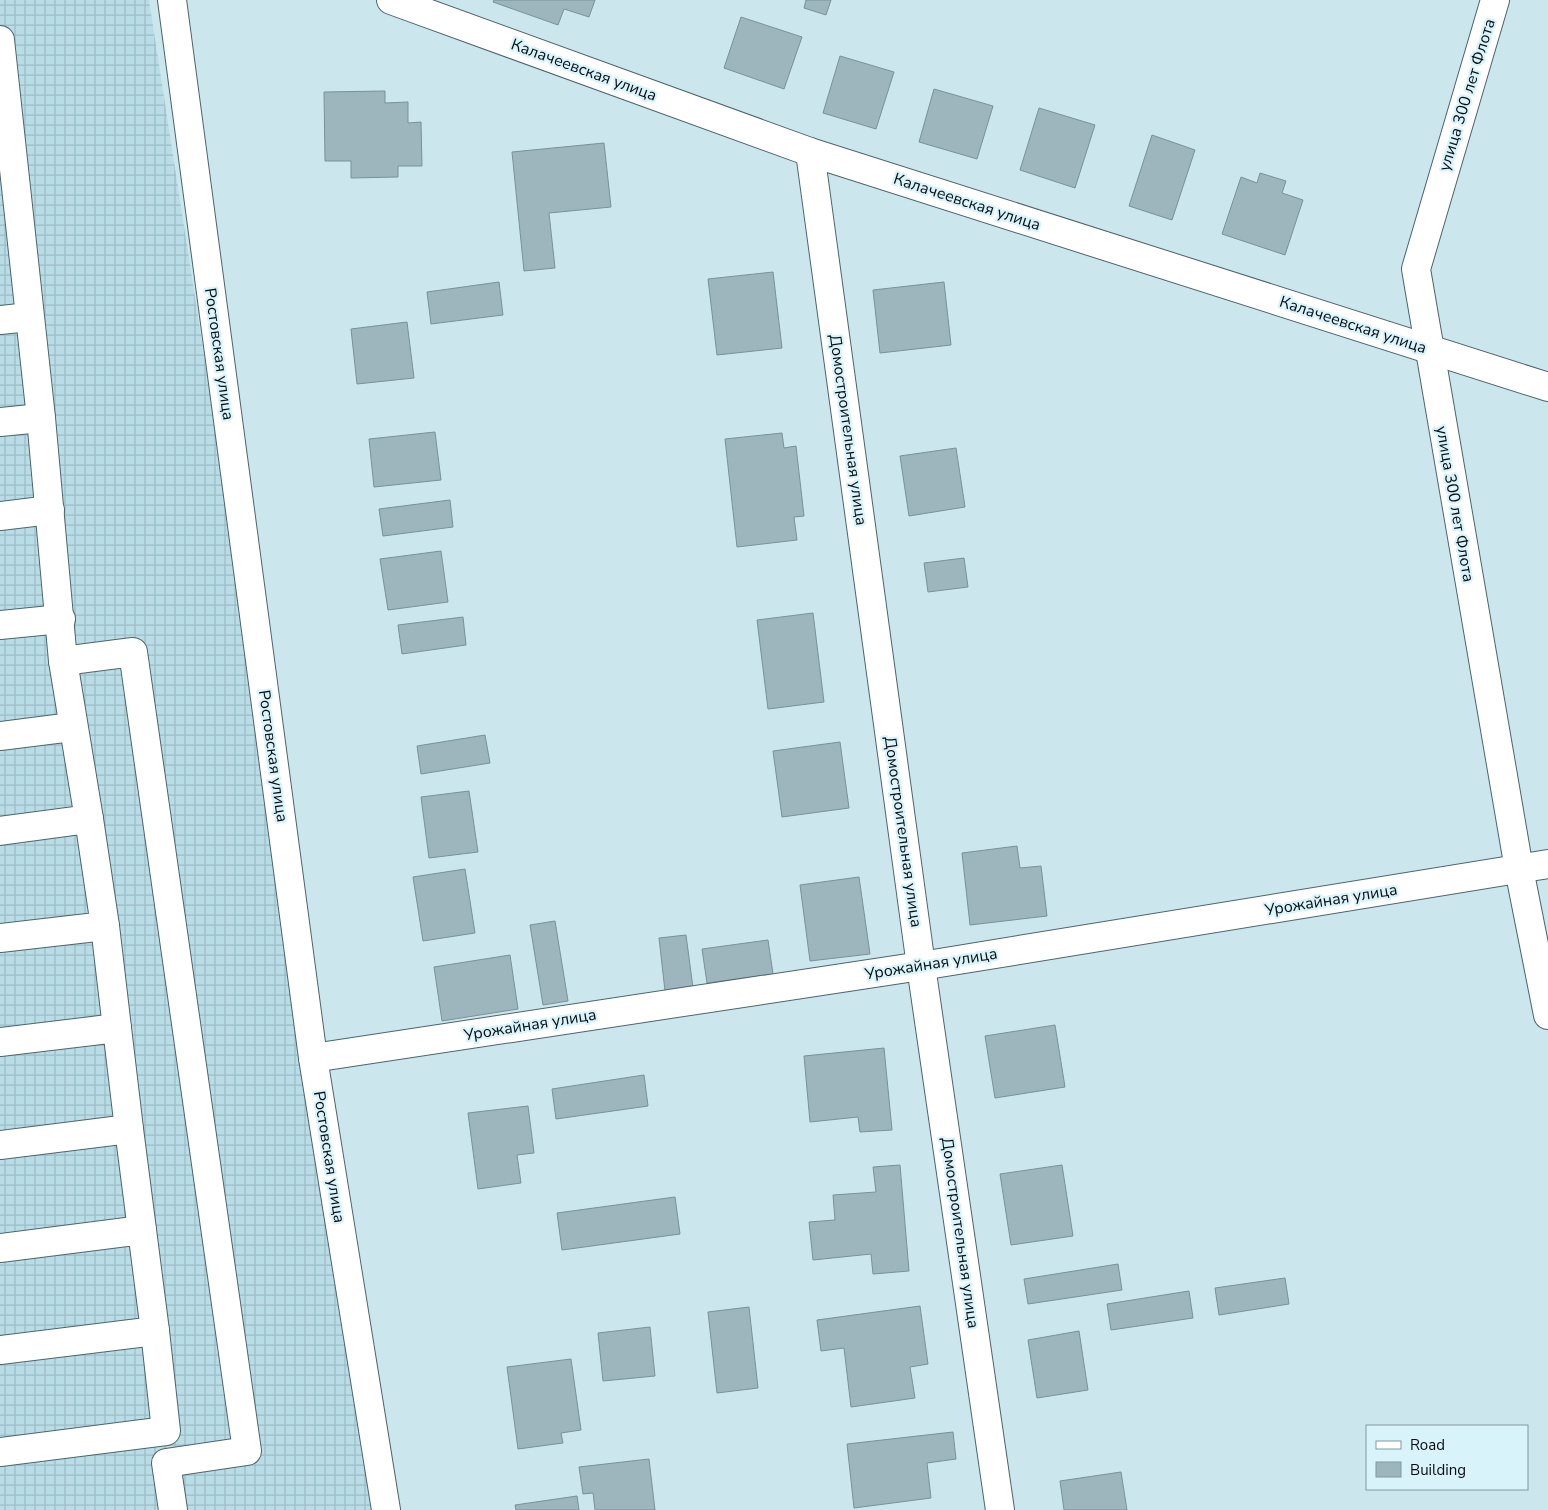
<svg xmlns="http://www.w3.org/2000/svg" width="1548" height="1510" font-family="'Nunito Sans',sans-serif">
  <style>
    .industrial { fill: url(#industrial-grid) }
    .building { fill: #9db6be; stroke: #799299 }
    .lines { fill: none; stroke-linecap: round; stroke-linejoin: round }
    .minor-casing { stroke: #4d646b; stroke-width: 30 }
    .minor { stroke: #fff; stroke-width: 28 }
    .labels { text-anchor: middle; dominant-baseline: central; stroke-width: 4.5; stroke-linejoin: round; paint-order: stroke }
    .street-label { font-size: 16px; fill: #060e11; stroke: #d9f3fb }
  </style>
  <defs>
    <pattern id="industrial-grid" width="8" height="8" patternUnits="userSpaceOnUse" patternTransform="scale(1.25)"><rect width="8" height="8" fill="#b9dde7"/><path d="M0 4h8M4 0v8" fill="none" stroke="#9ebcc5"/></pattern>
  </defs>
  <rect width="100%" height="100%" fill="#cce6ee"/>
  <polygon class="industrial" points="0,0 149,0 383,1510 0,1510"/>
  <g class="building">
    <polygon points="494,0 595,0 589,17 564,9 558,25 493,2"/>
    <polygon points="806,0 831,0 826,15 804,8"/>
    <polygon points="741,17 802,37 784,89 724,68"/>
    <polygon points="840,56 894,72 876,129 823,113"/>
    <polygon points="934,89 993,106 977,159 919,142"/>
    <polygon points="385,91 385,103 408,102 408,123 421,122 422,166 398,166 398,177 351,178 351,161 325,161 324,92"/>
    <polygon points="1039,108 1095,125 1075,188 1020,170"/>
    <polygon points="1152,135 1195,150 1172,220 1129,206"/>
    <polygon points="604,143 611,207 549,213 555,268 524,271 512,152"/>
    <polygon points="1260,173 1286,181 1282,193 1303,200 1285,255 1222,234 1241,177 1257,183"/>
    <polygon points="773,272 782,348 717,355 708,279"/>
    <polygon points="499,282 503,315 431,324 427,292"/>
    <polygon points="944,282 951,345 880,353 873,290"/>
    <polygon points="407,322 414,378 357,384 351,329"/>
    <polygon points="435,432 441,480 374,487 369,439"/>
    <polygon points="782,433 784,448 796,446 804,516 794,517 797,540 737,547 725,439"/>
    <polygon points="956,448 965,507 909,516 900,456"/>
    <polygon points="450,500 453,527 383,536 379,509"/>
    <polygon points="441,551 448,602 388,610 380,559"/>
    <polygon points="964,558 968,587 928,592 924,563"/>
    <polygon points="813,613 824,702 768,709 757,620"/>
    <polygon points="463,617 466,645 402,654 398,625"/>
    <polygon points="485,735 490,763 421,774 417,746"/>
    <polygon points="840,742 849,808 782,817 773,751"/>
    <polygon points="469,791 478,852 429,858 421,797"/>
    <polygon points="1017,846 1020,868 1041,866 1047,916 970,925 962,853"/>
    <polygon points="465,869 475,933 423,941 413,877"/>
    <polygon points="859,877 870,954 810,961 800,885"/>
    <polygon points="555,921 568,1001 543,1005 530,925"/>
    <polygon points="686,935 693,988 665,991 659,938"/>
    <polygon points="768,940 773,974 707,983 702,949"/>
    <polygon points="510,955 518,1009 442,1021 434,967"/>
    <polygon points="1055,1025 1065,1087 995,1098 985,1036"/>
    <polygon points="884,1048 892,1130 860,1132 858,1117 810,1122 804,1056"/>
    <polygon points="644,1075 648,1106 556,1119 552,1089"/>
    <polygon points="528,1106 534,1153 517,1155 521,1183 478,1189 468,1113"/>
    <polygon points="900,1165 909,1271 873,1274 871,1254 813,1260 809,1222 835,1220 833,1195 876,1192 873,1167"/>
    <polygon points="1062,1165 1073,1236 1011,1245 1000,1174"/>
    <polygon points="675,1197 680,1234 562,1250 557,1213"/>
    <polygon points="1118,1264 1122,1290 1028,1304 1024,1279"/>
    <polygon points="1285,1278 1289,1304 1219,1315 1215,1288"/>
    <polygon points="1189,1291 1193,1318 1111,1330 1107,1304"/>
    <polygon points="920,1306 928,1364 910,1367 915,1398 851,1407 844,1348 821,1351 817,1320"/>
    <polygon points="749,1307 758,1388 717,1393 708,1312"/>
    <polygon points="650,1327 655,1376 603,1381 598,1333"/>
    <polygon points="1079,1331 1088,1390 1037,1398 1028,1340"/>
    <polygon points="571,1359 581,1430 561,1433 563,1443 518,1449 507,1367"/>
    <polygon points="953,1432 956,1459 927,1463 931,1498 854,1508 847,1444"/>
    <polygon points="649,1459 655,1510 595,1510 593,1493 583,1494 579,1467"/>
    <polygon points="1121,1472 1127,1510 1064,1510 1060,1481"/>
    <polygon points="577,1496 579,1510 516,1510 515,1505"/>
  </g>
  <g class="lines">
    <defs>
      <g id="minor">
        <polyline points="172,0 313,1058 386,1510"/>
        <polyline points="391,0 810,152 1548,387"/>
        <polyline points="1495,0 1416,269 1519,869 1548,1015"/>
        <polyline points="0,40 41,418 63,661 89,819"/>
        <polyline points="810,152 921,966 1000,1510"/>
        <polyline points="0,320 29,317"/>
        <polyline points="0,422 41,418"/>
        <polyline points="0,516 50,510"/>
        <polyline points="0,625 61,619"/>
        <polyline points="63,661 133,652 247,1451 166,1463 173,1510"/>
        <polyline points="0,736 72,727"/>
        <polyline points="0,831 89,819 105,926 0,938"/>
        <polyline points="105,926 117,1028"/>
        <polyline points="0,1042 117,1028 129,1129 0,1145"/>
        <polyline points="313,1058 921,966 1548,864"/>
        <polyline points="129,1129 142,1230"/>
        <polyline points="0,1248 142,1230 155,1331 0,1350"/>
        <polyline points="0,1452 166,1431 155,1331"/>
      </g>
    </defs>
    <use href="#minor" class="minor-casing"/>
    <use href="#minor" class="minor"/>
  </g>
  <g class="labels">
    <g class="street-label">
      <text transform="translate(584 70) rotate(20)">Калачеевская улица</text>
      <text transform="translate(1467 95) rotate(-73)">улица 300 лет Флота</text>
      <text transform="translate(967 202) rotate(18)">Калачеевская улица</text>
      <text transform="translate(1353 325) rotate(18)">Калачеевская улица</text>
      <text transform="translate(219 354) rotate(82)">Ростовская улица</text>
      <text transform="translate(848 430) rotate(82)">Домостроительная улица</text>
      <text transform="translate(1455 504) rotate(80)">улица 300 лет Флота</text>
      <text transform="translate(273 756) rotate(82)">Ростовская улица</text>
      <text transform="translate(903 832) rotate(82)">Домостроительная улица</text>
      <text transform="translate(1331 900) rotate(-9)">Урожайная улица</text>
      <text transform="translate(931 964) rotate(-9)">Урожайная улица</text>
      <text transform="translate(530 1025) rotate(-9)">Урожайная улица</text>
      <text transform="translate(329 1157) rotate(81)">Ростовская улица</text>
      <text transform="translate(960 1233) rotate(82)">Домостроительная улица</text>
    </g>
  </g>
  <rect x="1366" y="1425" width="162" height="65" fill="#d9f3fb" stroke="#85979d"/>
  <rect x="1376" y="1441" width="25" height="8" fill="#ffffff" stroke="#85979d"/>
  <text x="1410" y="1450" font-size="15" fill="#060e11">Road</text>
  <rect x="1376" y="1462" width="25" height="15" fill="#9db6be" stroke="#85979d"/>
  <text x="1410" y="1475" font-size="15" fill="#060e11">Building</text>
</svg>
